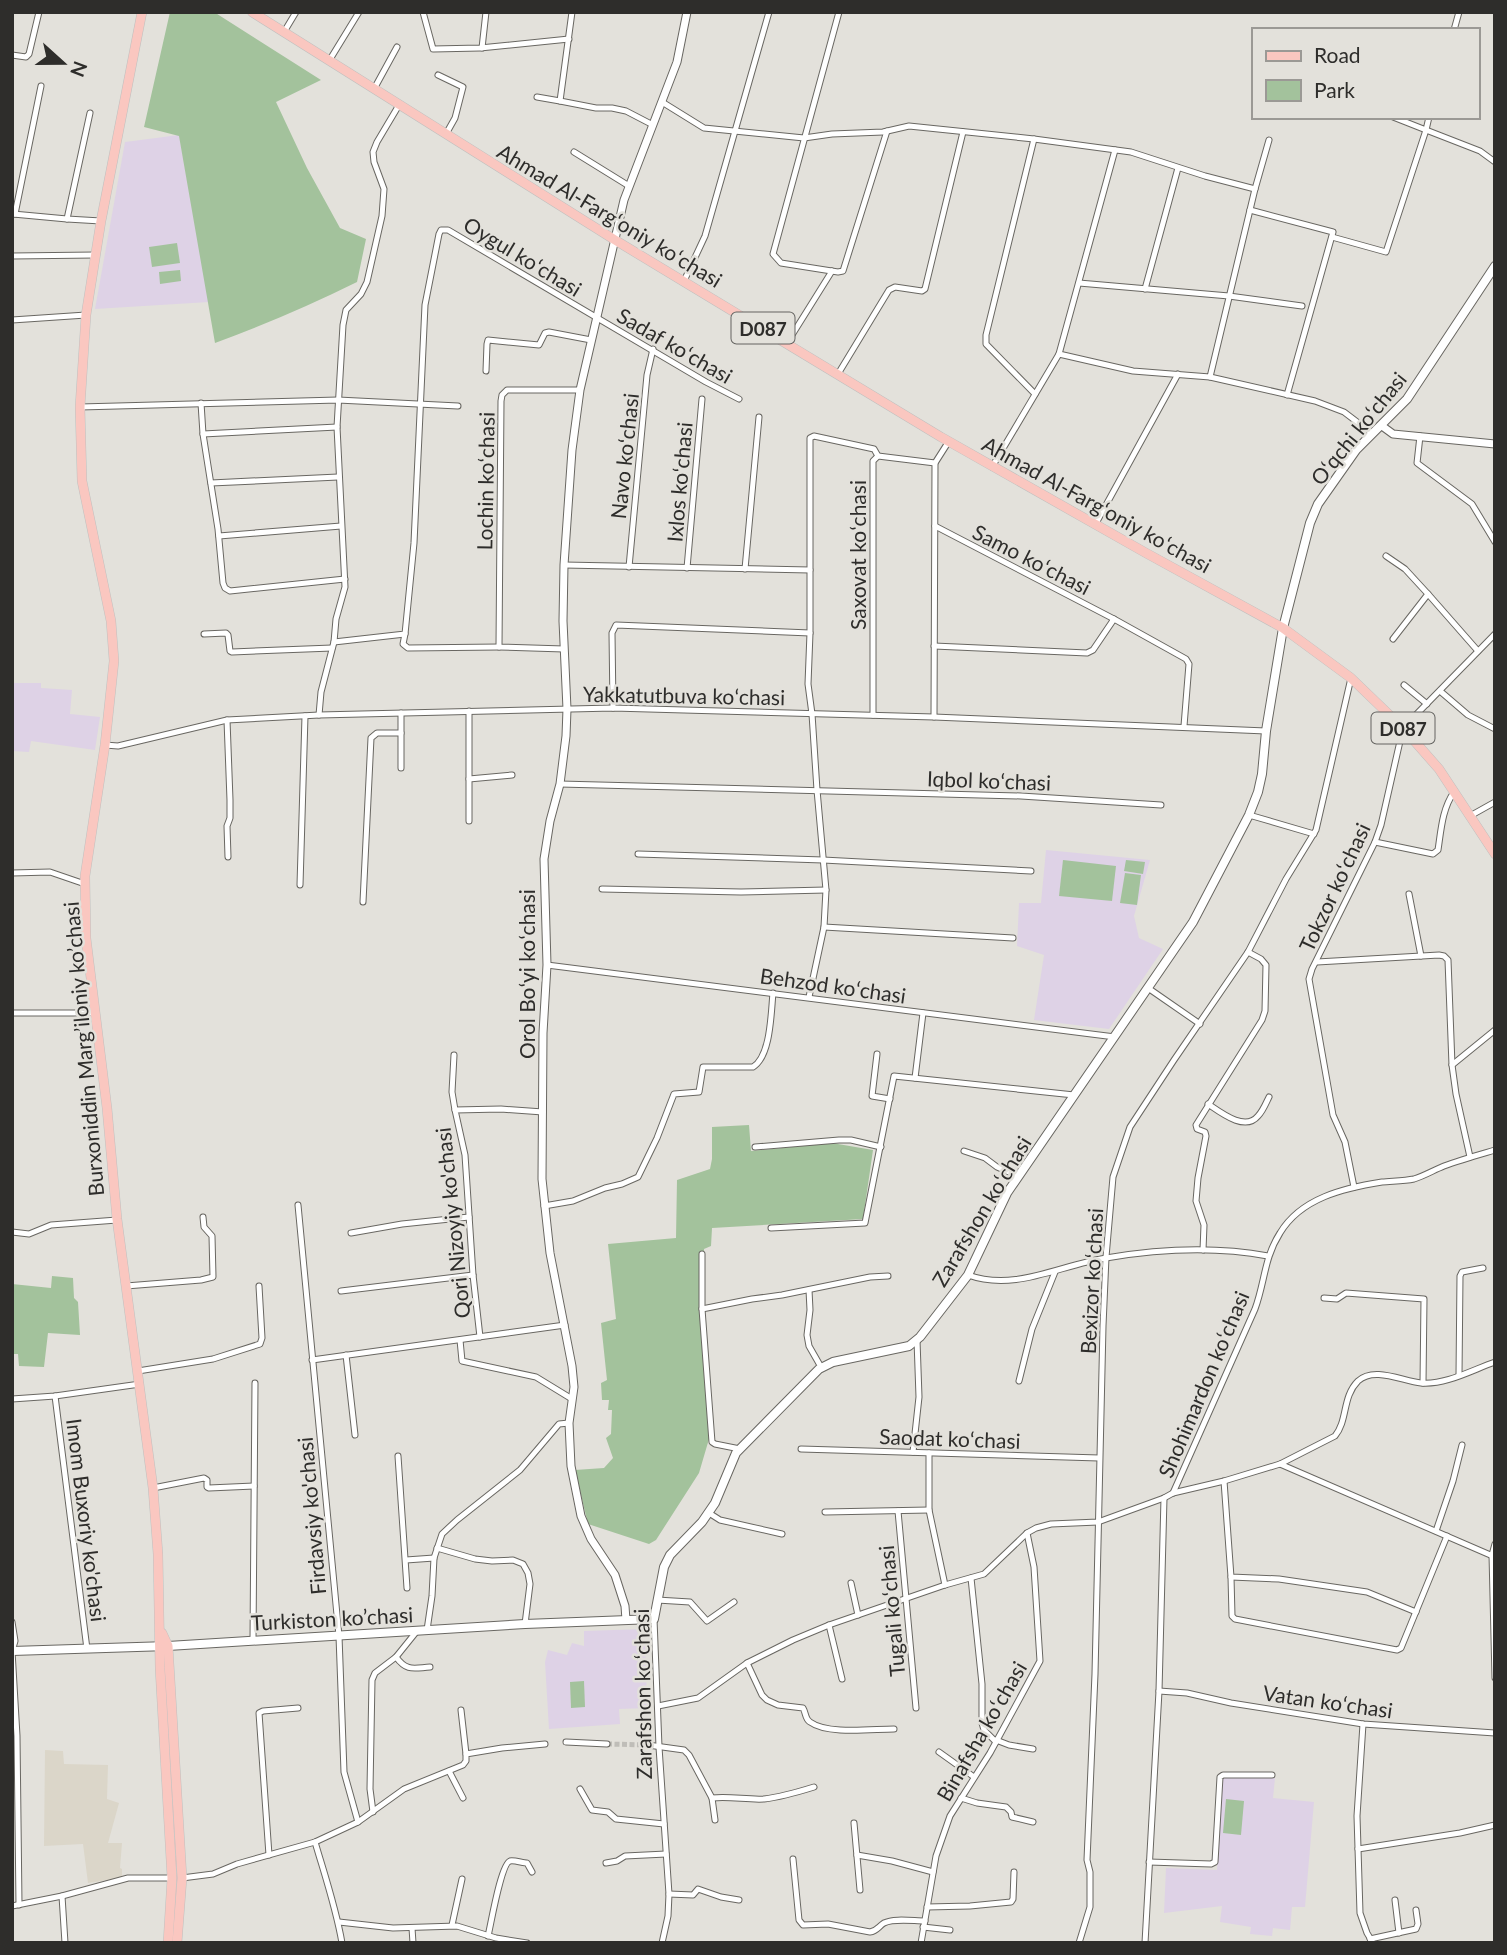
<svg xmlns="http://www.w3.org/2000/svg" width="1507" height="1955" font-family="Lato,sans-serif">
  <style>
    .built { fill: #dbd6c9 }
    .education { fill: #ded2e6 }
    .green { fill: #a3c29c }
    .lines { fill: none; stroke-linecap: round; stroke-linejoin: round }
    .minor-tunnel { stroke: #bfbdb8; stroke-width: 5; stroke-dasharray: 5 2.5; stroke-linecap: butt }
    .minor-casing { stroke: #696762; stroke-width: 7 }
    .tertiary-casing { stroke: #696762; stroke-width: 9 }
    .secondary-casing { stroke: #696762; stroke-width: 10 }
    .primary-casing { stroke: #c0c0bf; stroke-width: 10 }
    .minor { stroke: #fff; stroke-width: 5 }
    .tertiary { stroke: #fff; stroke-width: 7 }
    .secondary { stroke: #fff; stroke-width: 8 }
    .primary { stroke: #fac7c0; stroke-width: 9 }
    .labels { text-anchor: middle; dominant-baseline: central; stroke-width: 5; stroke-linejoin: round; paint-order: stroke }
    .shield { fill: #e3e1db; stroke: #646360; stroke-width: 2 }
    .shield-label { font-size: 19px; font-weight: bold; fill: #2e2d2b }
    .street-label { font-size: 21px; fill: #2e2d2b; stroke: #e3e1db }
  </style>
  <rect width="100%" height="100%" fill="#e3e1db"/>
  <polygon class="built" points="45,1750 63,1751 64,1764 108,1765 107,1799 119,1803 108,1843 122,1843 120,1868 122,1869 122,1878 88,1883 83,1844 44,1846"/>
  <g class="education">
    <polygon points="179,135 209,302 95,309 125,142"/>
    <polygon points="12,683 41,683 41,688 72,690 70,714 100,717 95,750 31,741 29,752 12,751"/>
    <polygon points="1046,850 1150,860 1134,916 1139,938 1163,949 1109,1029 1034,1020 1044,955 1017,946 1019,903 1041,903"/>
    <polygon points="645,1629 647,1708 619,1709 620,1724 549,1729 545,1662 548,1650 567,1655 572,1643 584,1646 584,1631"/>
    <polygon points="1223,1776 1275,1778 1273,1798 1314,1802 1305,1907 1292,1907 1290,1930 1273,1928 1272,1936 1250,1934 1251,1927 1220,1922 1222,1906 1164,1913 1166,1868 1217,1870"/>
  </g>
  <g class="green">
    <path d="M 170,12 L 214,12 L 321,80 L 276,102 L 307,168 L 340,228 L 366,239 L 357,282 C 311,305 264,325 215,343 L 179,136 L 144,127 Z"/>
    <polygon points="177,243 180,263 152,267 149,247"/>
    <polygon points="180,270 181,281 160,284 159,272"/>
    <polygon points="1063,860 1116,866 1112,901 1059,896"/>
    <polygon points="1126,860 1145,862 1143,874 1124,871"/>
    <polygon points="1125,873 1141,875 1137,905 1120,903"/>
    <polygon points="749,1125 751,1151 832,1143 873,1150 863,1219 712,1228 711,1246 704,1249 706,1366 709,1439 699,1473 656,1540 649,1544 588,1524 575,1470 604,1468 613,1458 606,1438 611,1434 612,1410 608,1410 609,1400 602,1400 601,1383 607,1380 601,1323 616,1319 608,1244 676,1238 677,1180 710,1169 712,1159 712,1127"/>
    <polygon points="52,1276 73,1278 74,1298 78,1302 80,1335 48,1333 44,1367 19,1366 18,1354 13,1354 12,1284 51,1288"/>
    <polygon points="584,1681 585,1707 571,1708 570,1682"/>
    <polygon points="1226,1799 1244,1801 1241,1835 1223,1833"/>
  </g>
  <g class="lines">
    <polyline class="minor-tunnel" points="607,1744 648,1745"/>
    <defs>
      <g id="minor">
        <polyline points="423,12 433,49 480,48 569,39"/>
        <polyline points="572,12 560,101 596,108 612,108 626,111 653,125"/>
        <polyline points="839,12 773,254 781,263 838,272 843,271 887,131"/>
        <polyline points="1454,30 1459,12"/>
        <polyline points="284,32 296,12"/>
        <polyline points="482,48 486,12"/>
        <polyline points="12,55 26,57 29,54 39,12"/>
        <polyline points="329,61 359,12"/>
        <polyline points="438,75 463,87 455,118 446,134"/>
        <polyline points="374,89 397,47"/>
        <polyline points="537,97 560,101"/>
        <polyline points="662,102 704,128 804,138 832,134 883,132 909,126 1034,139 1131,152 1205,176 1255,189"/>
        <polyline points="1393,117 1426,130 1429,117"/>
        <polyline points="1034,139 986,335 986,344 1035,394"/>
        <polyline points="574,152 629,186"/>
        <polyline points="1250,210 1333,232 1287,395"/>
        <polyline points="13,214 67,219 101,221"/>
        <polyline points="15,214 41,86"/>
        <polyline points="67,219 90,113"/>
        <polyline points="1332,237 1386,252 1426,130 1480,151 1495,162"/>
        <polyline points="12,256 95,255"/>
        <polyline points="684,281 705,236 769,12"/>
        <polyline points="1079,283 1229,296 1302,306"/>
        <polyline points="1145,289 1178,168"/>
        <polyline points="12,320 86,315"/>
        <polyline points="787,343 832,271"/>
        <polyline points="1059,354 1115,150"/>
        <polyline points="486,371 487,344 488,340 539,345 545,333 549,332 591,340"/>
        <polyline points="838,374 889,290 895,287 922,291 925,289 963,132"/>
        <polyline points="1210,377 1315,401 1344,412 1373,434"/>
        <polyline points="201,403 203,434 218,529 223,583 225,588 230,591 345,579"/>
        <polyline points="80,407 338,400 458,406"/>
        <polyline points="203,434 337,427"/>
        <polyline points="1420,436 1417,463 1472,504 1495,542"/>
        <polyline points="992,467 1059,354 1133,371 1210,377 1255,189 1269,140"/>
        <polyline points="211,483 338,477"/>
        <polyline points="1095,525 1178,374"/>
        <polyline points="935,526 1114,619 1186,659 1189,664 1184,726"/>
        <polyline points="219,536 341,526"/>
        <polyline points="1386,556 1405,569 1428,594 1393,639"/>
        <polyline points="564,565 810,570"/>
        <polyline points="629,567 647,375 653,349"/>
        <polyline points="687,568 702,399"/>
        <polyline points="745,569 759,417"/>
        <polyline points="1428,594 1478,651"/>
        <polyline points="204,634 226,633 228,635 230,651 232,652 332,648"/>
        <polyline points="405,634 403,644 408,648 499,647"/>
        <polyline points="334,642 405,634 414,543 425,305 439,234 441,230 448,230 706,382 739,399"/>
        <polyline points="934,646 1087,653 1093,650 1114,619"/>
        <polyline points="564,649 499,647 501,401 502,395 507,390 580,390"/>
        <polyline points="1404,685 1427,704"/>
        <polyline points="1440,691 1468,715 1495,729"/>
        <polyline points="613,708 612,633 616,625 810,633"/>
        <polyline points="469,711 469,821"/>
        <polyline points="319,715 321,692 334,642 336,619 345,587 337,427 343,325 346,310 361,294 367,282 382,216 384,189 374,162 373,152 377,142 399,105"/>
        <polyline points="873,715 873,461 878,456 935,463"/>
        <polyline points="934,717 935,463 949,441"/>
        <polyline points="227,720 230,800 230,818 227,826 228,857"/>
        <polyline points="105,745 118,746 227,720 319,715 613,708 934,717 1266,731"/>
        <polyline points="401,768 401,713"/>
        <polyline points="469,779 512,775"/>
        <polyline points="560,784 1021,796 1161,805"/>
        <polyline points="1249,815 1314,834"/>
        <polyline points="1470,816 1495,802"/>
        <path d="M 1375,842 L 1433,854 L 1438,850 C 1441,831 1442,809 1454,792"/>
        <polyline points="638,854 823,860 1031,871"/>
        <polyline points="12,873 50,872 85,884"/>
        <polyline points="300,885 305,716"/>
        <polyline points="602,889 741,892 826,890"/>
        <polyline points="1409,894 1421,956"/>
        <polyline points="363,902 371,738 377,733 401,733"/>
        <polyline points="824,927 1013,938"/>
        <polyline points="1317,962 1439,955 1444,956 1448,960 1452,1065 1456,1094 1470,1157"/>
        <polyline points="547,965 1115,1037"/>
        <polyline points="1148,988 1200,1024"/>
        <polyline points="809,997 824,927 826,890 817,790 812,714 808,684 810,633 810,438 814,436 874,449 878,456"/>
        <polyline points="12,1013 94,1013"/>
        <polyline points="877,1054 872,1096 890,1099"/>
        <polyline points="454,1055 452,1092 455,1110"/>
        <polyline points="1452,1065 1495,1030"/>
        <polyline points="915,1078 923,1013"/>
        <path d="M 1208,1104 C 1220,1112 1245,1132 1258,1116 C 1263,1111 1266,1103 1269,1097"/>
        <polyline points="755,1147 839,1140 851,1140 881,1147"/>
        <polyline points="964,1151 985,1158 997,1167 1018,1176"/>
        <polyline points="1354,1187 1345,1142 1333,1115 1309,979 1312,969 1375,842 1381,825 1403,728 1495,634"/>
        <polyline points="298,1205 339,1636 344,1772 358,1822"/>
        <path d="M 544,1206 L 573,1201 L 605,1188 L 622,1184 L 638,1177 L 657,1138 L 674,1094 L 699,1092 L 703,1067 L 753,1067 C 771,1056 771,1012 773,993"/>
        <polyline points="771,1228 865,1223 894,1076 1074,1095"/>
        <polyline points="12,1232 29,1234 51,1225 117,1220"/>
        <polyline points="351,1233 402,1224 469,1217"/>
        <polyline points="1203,1250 1204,1225 1196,1201 1198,1178 1206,1136 1205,1132 1197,1129 1196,1125 1262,1020 1265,1011 1266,965 1261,959 1248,952"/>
        <polyline points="702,1254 702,1309 712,1442 715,1444 740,1449"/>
        <path d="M 968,1275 C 1015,1292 1060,1265 1106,1258 C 1159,1249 1214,1246 1268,1256"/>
        <polyline points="126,1286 201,1280 213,1277 212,1236 204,1227 203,1217"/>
        <polyline points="809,1290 810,1310 807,1335 809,1346 821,1367"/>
        <polyline points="341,1291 473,1275"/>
        <polyline points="1324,1298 1337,1299 1346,1293 1424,1299 1423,1383"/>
        <polyline points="702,1309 752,1299 782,1295 870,1277 888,1276"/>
        <polyline points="480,1337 473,1275 465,1155 455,1110 501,1109 543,1112"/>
        <polyline points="460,1340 462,1361 536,1377 572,1399"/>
        <polyline points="346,1355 355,1435"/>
        <polyline points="312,1360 565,1325"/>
        <polyline points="138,1371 213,1359 260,1344 262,1338 259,1286"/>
        <polyline points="1459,1375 1460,1276 1462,1272 1483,1268"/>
        <polyline points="1019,1381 1032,1329 1055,1272"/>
        <polyline points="55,1396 87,1649"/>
        <polyline points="12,1399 55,1396 140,1384"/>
        <polyline points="801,1449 1099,1458"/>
        <polyline points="913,1452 919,1397 917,1340"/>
        <polyline points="929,1453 929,1510 945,1585"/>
        <polyline points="398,1456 407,1588"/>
        <path d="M 1280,1464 L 1335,1436 C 1348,1420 1342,1397 1358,1381 C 1374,1366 1402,1381 1421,1383 C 1446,1385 1472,1370 1495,1362"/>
        <polyline points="1224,1481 1231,1577 1279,1579 1367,1592 1416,1612"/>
        <polyline points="153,1488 204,1478 207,1480 207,1487 209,1488 254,1486"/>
        <path d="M 1173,1493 L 1255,1309 C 1265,1282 1264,1258 1280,1233 C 1301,1198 1344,1188 1382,1182 C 1392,1181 1404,1181 1414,1179 C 1424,1176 1434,1170 1444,1166 C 1460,1160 1478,1155 1495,1150"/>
        <polyline points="898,1511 916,1708"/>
        <polyline points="825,1512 929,1510"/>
        <polyline points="709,1513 720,1520 782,1534"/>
        <polyline points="1436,1531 1453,1481 1462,1445"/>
        <polyline points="1495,1544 1492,1555 1495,1678"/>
        <polyline points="437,1548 475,1559 492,1561 513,1560 523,1564 528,1573 530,1584 525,1624"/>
        <polyline points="406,1560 434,1558"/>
        <polyline points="1231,1577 1232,1616 1235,1619 1397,1650 1401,1648 1447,1536"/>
        <polyline points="971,1578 982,1684 982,1723 984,1730 996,1742"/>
        <polyline points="851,1583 858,1615"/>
        <polyline points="657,1600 690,1602 707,1621 734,1602"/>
        <polyline points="654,1619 659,1747 669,1894 668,1916 662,1943"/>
        <polyline points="12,1622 15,1641 12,1651 17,1736 19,1905"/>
        <polyline points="829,1625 842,1679"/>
        <polyline points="427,1630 432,1596 434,1558 442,1534 457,1520 520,1470 559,1424 569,1423"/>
        <polyline points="253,1640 255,1383"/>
        <path d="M 396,1657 C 407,1672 414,1668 430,1667"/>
        <path d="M 747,1663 L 762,1695 L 767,1700 L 778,1705 L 803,1708 C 806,1713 805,1719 810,1722 C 828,1735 872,1729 894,1729"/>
        <polyline points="1159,1691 1187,1693 1231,1703 1363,1724 1495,1733"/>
        <polyline points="658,1706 698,1698 747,1663 793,1640 829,1625 945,1585 984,1574 1027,1533 1036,1528 1051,1524 1098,1522 1164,1498 1173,1493 1224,1481 1280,1464 1495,1557"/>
        <polyline points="461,1710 466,1754"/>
        <polyline points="1363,1724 1357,1816 1360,1913 1367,1933 1373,1943"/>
        <polyline points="996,1740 1009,1745 1033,1749"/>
        <polyline points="566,1742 607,1744"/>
        <polyline points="648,1745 684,1750 689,1755 712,1798 715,1820"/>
        <polyline points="939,1752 974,1777"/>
        <polyline points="449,1771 463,1798"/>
        <polyline points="580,1789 592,1810 608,1812 616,1819 664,1824"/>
        <path d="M 712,1798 C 730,1796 747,1800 764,1799 C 781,1797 798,1792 814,1787"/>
        <polyline points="961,1798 977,1803 1006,1807 1011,1812 1012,1817 1033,1822"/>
        <polyline points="373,1812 370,1789 372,1680 375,1673 396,1657 417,1631"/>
        <polyline points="854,1823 860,1890"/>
        <path d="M 315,1842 C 325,1876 336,1908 342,1943"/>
        <polyline points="1358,1849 1460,1833 1495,1825"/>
        <polyline points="269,1855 259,1713 263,1711 298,1708"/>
        <polyline points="857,1855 892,1861 933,1872"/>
        <path d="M 793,1859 L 799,1920 L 803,1925 L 828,1924 L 870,1932 C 877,1931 878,1927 884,1923 C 894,1918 913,1921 925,1921"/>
        <polyline points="1149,1862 1211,1864 1215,1862 1220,1777 1223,1775 1272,1775"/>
        <polyline points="606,1863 617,1861 625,1856 666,1854"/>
        <polyline points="182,1878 213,1874 237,1864 315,1842 358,1822 404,1789 463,1765 466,1761 466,1754 502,1748 545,1744"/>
        <polyline points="669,1894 693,1895 698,1889 721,1897 739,1900"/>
        <polyline points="62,1896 65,1943"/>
        <polyline points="1395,1900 1399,1933"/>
        <polyline points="12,1906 62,1896 128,1878 172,1878"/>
        <polyline points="927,1907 970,1906 1011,1902 1013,1899 1014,1872"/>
        <polyline points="339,1922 393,1928 457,1926 496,1938 527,1943"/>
        <polyline points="452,1925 462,1879"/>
        <polyline points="923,1927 950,1930"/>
        <polyline points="412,1928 413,1943"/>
        <path d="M 488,1936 C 491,1924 501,1864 510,1861 C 514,1860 523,1863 527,1863 L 532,1872"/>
        <polyline points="1370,1939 1416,1929 1418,1924 1416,1910"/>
        <polyline points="921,1943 936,1856 950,1816 990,1753 1040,1661 1034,1567 1027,1533"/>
        <polyline points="1079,1943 1090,1907 1090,1872 1087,1860 1095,1674 1103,1326 1106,1257 1113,1177 1130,1127 1174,1060 1248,952 1286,879 1316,830 1351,678"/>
        <polyline points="1145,1943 1159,1691 1164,1498"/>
      </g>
      <g id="tertiary">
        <polyline points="1382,426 1393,434 1495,444"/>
        <polyline points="626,1620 625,1606 615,1575 591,1539 581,1516 571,1466 569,1423 574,1387 572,1366 550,1253 542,1179 543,1033 547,965 544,859 550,821 560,784 566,736 567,709 563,621 564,565 572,450 580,390 624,200 677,62 687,12"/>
      </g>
      <polyline id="secondary" points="12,1651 168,1646 525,1624 654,1619 664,1567 670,1555 702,1522 715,1503 736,1453 819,1369 833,1362 909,1346 920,1337 968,1275 1007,1193 1193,922 1249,815 1258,792 1262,774 1266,731 1283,628 1310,523 1318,504 1356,450 1407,399 1495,266"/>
      <g id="primary">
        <polyline points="142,12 101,221 86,315 80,407 82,481 111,621 114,661 105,745 85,876 86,938 107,1108 117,1219 153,1488 158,1554 160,1668 172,1878 168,1943"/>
        <polyline points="252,12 615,240 941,437 1146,553 1283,628 1351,678 1403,728 1439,769 1495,854"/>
        <polyline points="162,1633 168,1646 182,1878 177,1943"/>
      </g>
    </defs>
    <use href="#minor" class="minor-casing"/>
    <use href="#tertiary" class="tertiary-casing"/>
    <use href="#secondary" class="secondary-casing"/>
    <use href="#primary" class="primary-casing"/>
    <use href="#minor" class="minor"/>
    <use href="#tertiary" class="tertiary"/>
    <use href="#secondary" class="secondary"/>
    <use href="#primary" class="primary"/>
  </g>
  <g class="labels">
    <g class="shield">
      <rect x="731.5" y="312.5" width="63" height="31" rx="5"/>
      <rect x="1371.5" y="712.5" width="63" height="31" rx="5"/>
    </g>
    <g class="shield-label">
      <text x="763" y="328">D087</text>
      <text x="1403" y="728">D087</text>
    </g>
    <g class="street-label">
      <text transform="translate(610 215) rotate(31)">Ahmad Al-Fargʻoniy koʻchasi</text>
      <text transform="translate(523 256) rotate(31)">Oygul koʻchasi</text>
      <text transform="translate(675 345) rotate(30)">Sadaf koʻchasi</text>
      <text transform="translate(1358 428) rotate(-51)">Oʻqchi koʻchasi</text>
      <text transform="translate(624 456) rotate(-84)">Navo koʻchasi</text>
      <text transform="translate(485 481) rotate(-89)">Lochin koʻchasi</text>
      <text transform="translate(679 482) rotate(-85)">Ixlos koʻchasi</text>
      <text transform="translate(1097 504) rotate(29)">Ahmad Al-Fargʻoniy koʻchasi</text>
      <text transform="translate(857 555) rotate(-90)">Saxovat koʻchasi</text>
      <text transform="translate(1032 559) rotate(27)">Samo koʻchasi</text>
      <text transform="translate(684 695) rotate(1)">Yakkatutbuva koʻchasi</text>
      <text transform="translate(989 780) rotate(2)">Iqbol koʻchasi</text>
      <text transform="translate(1334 887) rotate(-65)">Tokzor koʻchasi</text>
      <text transform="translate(526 974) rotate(-90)">Orol Boʻyi koʻchasi</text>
      <text transform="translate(833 985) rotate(8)">Behzod koʻchasi</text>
      <text transform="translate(83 1049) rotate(-95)">Burxoniddin Marg’iloniy ko’chasi</text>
      <text transform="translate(981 1211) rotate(-59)">Zarafshon koʻchasi</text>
      <text transform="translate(452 1223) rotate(-96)">Qori Nizoyiy ko'chasi</text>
      <text transform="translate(1091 1281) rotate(-87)">Bexizor koʻchasi</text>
      <text transform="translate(1203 1384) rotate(-67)">Shohimardon koʻchasi</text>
      <text transform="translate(950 1438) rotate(2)">Saodat koʻchasi</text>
      <text transform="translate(311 1516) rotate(-95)">Firdavsiy ko'chasi</text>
      <text transform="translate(87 1520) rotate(83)">Imom Buxoriy ko'chasi</text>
      <text transform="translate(891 1611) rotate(-95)">Tugali koʻchasi</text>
      <text transform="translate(332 1618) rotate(-3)">Turkiston ko’chasi</text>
      <text transform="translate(642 1694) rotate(-91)">Zarafshon koʻchasi</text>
      <text transform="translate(1328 1701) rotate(8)">Vatan koʻchasi</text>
      <text transform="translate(981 1731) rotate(-60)">Binafsha koʻchasi</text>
    </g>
  </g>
  <rect width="1507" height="1955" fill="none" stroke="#2e2d2b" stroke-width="28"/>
  <rect x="1252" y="28" width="228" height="91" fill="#e3e1db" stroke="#9b9995" stroke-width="2"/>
  <rect x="1266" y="51" width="35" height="10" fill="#fac7c0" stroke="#9b9995" stroke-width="2"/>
  <text x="1314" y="63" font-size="21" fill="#2e2d2b">Road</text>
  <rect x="1266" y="80" width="35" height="21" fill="#a3c29c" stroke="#9b9995" stroke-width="2"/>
  <text x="1314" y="98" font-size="21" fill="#2e2d2b">Park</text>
  <g transform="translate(63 63) rotate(111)" stroke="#e3e1db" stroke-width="5" paint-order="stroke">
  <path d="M0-5L12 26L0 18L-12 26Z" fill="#2e2d2b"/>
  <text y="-10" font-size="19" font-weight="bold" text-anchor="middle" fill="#2e2d2b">N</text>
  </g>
</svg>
